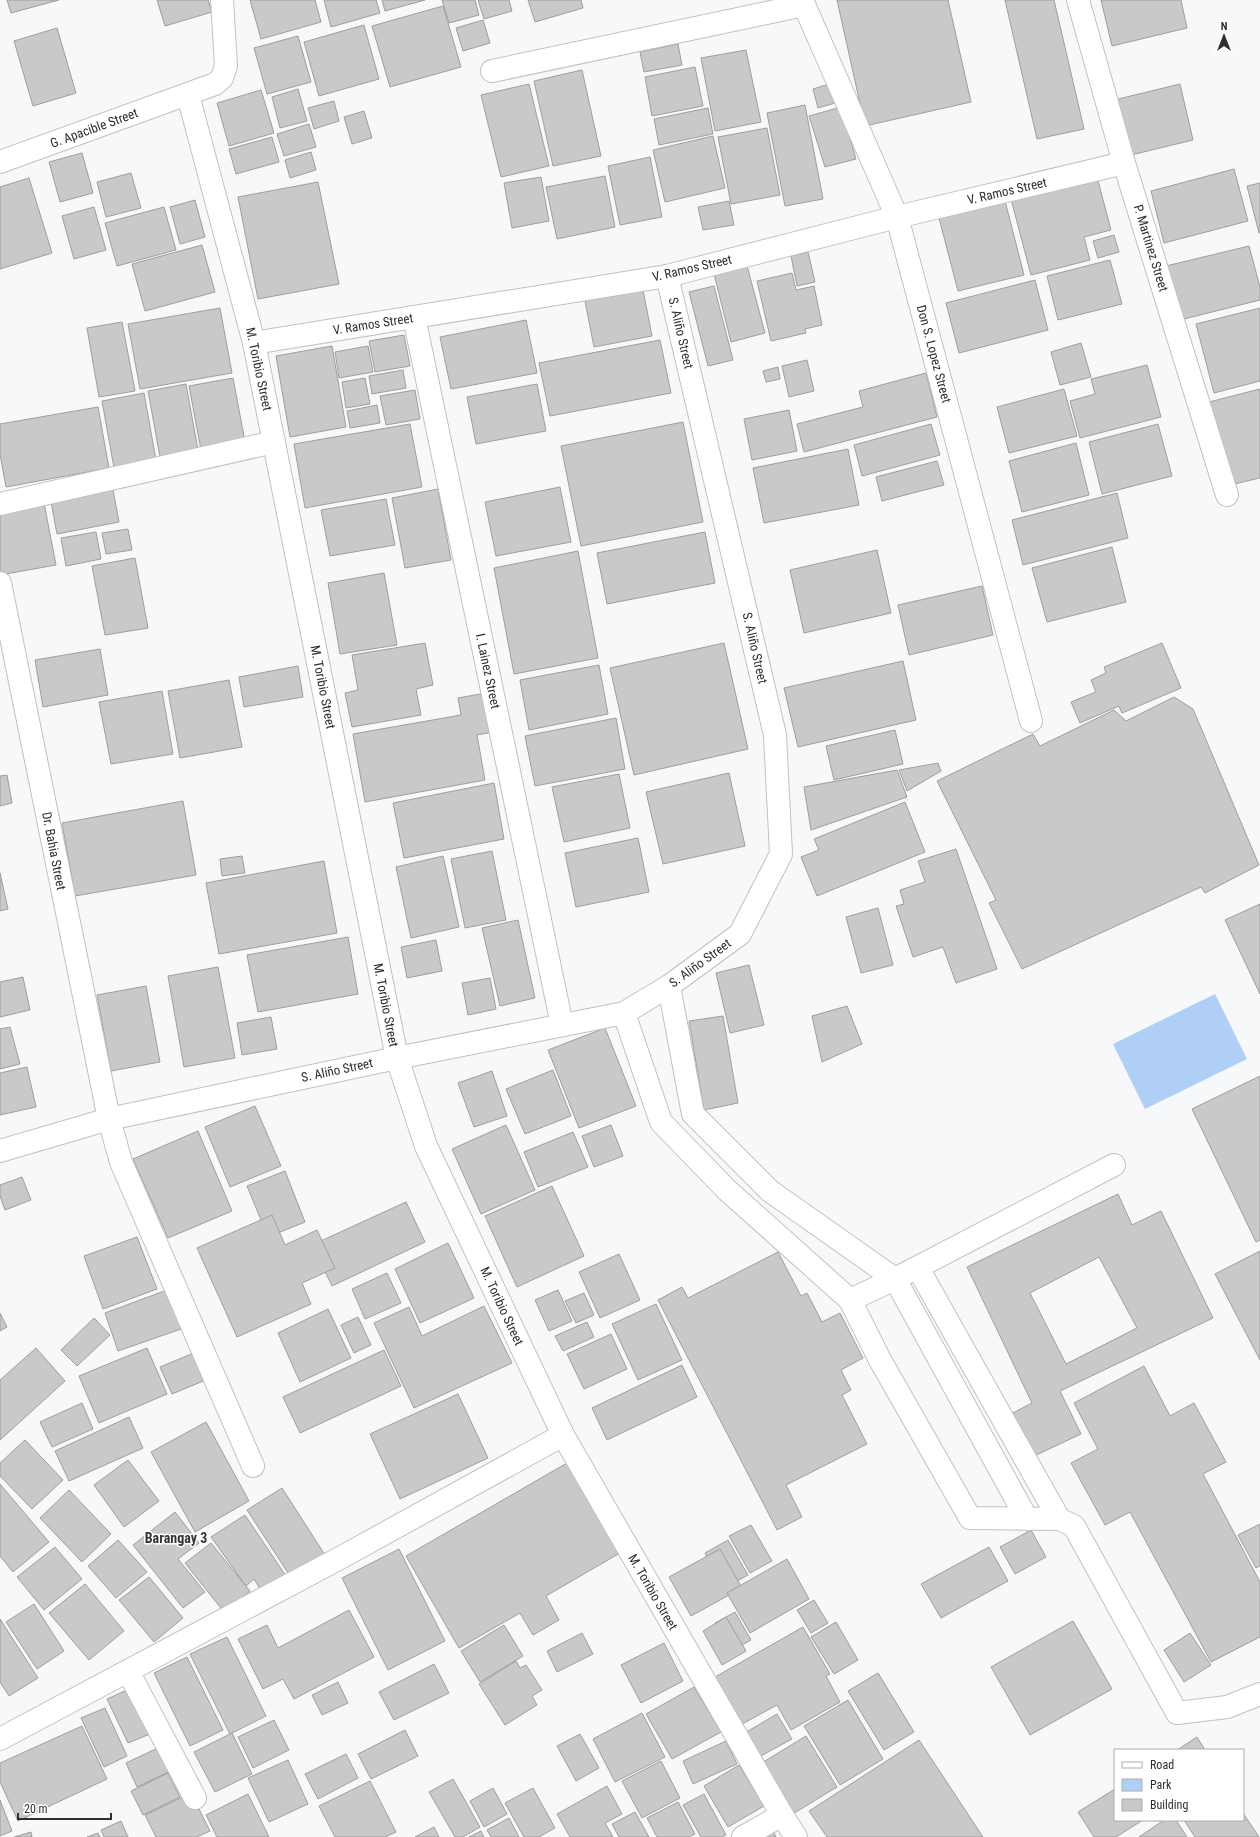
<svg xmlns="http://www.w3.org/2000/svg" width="1260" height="1837" font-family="'Roboto Condensed',sans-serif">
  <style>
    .green { fill: #b0cff7 }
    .building { fill: #c7c9ca; stroke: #9d9e9f; fill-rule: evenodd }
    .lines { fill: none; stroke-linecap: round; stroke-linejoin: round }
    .minor-casing { stroke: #c0c1c2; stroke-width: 24 }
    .minor { stroke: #fff; stroke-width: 22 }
    .labels { text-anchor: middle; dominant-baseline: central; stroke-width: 3; stroke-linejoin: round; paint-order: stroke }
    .street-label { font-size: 13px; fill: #2e2f2f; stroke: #fff }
    .neighbourhood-label { font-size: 14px; font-weight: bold; fill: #323334; stroke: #fff }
  </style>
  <rect width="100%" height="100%" fill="#f7f8fa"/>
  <polygon class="green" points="1215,994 1247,1059 1145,1109 1113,1044"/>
  <g class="building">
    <polygon points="7,0 59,0 11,13"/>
    <polygon points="157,0 208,0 212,12 165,26"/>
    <polygon points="250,0 315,0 321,22 261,39"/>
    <polygon points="324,0 376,0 380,13 331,27"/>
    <polygon points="382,0 425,0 385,11"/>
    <polygon points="442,0 475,0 479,15 449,23"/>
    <polygon points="478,0 509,0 512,11 484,19"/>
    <polygon points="528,0 581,0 583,8 535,22"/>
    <polygon points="837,0 948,0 971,102 865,126"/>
    <polygon points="1005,0 1054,0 1084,129 1037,139"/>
    <polygon points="1101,0 1181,0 1187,28 1112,46"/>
    <polygon points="443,6 461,67 390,87 372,26"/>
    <polygon points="483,20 490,43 463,51 456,28"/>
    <polygon points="364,25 379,79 319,96 304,42"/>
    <polygon points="57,28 76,93 33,106 14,41"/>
    <polygon points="298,36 311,82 267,94 254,48"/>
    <polygon points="678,44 682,65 644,72 640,52"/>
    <polygon points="746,50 761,122 715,131 701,58"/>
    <polygon points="695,67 703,106 652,116 645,77"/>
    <polygon points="582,70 601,156 553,166 534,81"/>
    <polygon points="529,84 549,166 501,177 481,95"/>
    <polygon points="829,84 835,103 818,108 813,89"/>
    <polygon points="1180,84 1193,140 1127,156 1114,100"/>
    <polygon points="298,89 307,121 280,128 272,97"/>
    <polygon points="261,90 274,133 229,146 217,103"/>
    <polygon points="334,101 339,121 314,129 308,108"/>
    <polygon points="805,105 823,199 785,206 767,113"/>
    <polygon points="841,107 856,159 825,167 809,116"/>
    <polygon points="708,108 713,134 659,145 654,119"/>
    <polygon points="364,111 372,138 352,144 344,117"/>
    <polygon points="309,124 316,147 284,156 277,134"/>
    <polygon points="767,128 780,195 731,204 718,137"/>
    <polygon points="713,136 725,188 665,202 653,150"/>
    <polygon points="272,137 279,162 236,174 229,149"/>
    <polygon points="311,152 316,170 290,178 285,160"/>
    <polygon points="82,153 93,193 60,202 49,162"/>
    <polygon points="650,157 662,217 620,225 608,166"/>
    <polygon points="1234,169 1248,221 1164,243 1151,191"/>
    <polygon points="131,173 141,208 106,217 97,182"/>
    <polygon points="605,176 615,227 557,239 546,187"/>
    <polygon points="541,177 549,221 512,228 504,183"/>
    <polygon points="1097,177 1111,230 1084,237 1090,260 1031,275 1011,199"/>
    <polygon points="29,178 52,253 0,269 0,187"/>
    <polygon points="318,182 339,284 258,299 238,197"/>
    <polygon points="1260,183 1260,233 1259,233 1247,186"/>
    <polygon points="1004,197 1024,275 958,291 938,214"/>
    <polygon points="195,200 205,237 180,244 170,207"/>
    <polygon points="729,201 734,225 703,230 698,207"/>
    <polygon points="94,207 106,250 74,259 62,216"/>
    <polygon points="164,207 176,250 117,266 105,223"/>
    <polygon points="1114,235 1119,252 1098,258 1093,241"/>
    <polygon points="202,245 215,292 145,311 132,264"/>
    <polygon points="1249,246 1260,287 1260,300 1180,320 1166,266"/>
    <polygon points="808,252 815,282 797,286 791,256"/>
    <polygon points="1110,260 1122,304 1058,320 1047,276"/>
    <polygon points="746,262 765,333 731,342 713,270"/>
    <polygon points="792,273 796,290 814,286 822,325 805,329 806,333 771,341 757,281"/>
    <polygon points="1035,280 1048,330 959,353 946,303"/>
    <polygon points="642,285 652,336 594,347 584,296"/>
    <polygon points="714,286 733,360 708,366 689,292"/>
    <polygon points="220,308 232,373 140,389 128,324"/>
    <polygon points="1260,308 1260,381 1214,393 1196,324"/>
    <polygon points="526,320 537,373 451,389 440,337"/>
    <polygon points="122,322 135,391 99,397 87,328"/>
    <polygon points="404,335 410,366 375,372 369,341"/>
    <polygon points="660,340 671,393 550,416 539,363"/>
    <polygon points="1081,343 1091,377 1060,385 1051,352"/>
    <polygon points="332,346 346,427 290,437 276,356"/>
    <polygon points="368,346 373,372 339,378 335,352"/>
    <polygon points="807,360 814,391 789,397 782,366"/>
    <polygon points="1147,365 1161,417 1080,438 1070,401 1095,394 1091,379"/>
    <polygon points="778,367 780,379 766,382 763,371"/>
    <polygon points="403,370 406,388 372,394 369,376"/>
    <polygon points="926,373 937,417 804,452 797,424 863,407 859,391"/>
    <polygon points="233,378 245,442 201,450 189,386"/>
    <polygon points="365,378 370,404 346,408 342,382"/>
    <polygon points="186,384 198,450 160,457 148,391"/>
    <polygon points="537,384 546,431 476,444 467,397"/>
    <polygon points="1064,389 1077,436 1009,453 997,407"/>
    <polygon points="1260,389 1260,478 1230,485 1209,402"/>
    <polygon points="415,390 420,419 386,425 380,396"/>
    <polygon points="144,393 156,460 114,468 102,401"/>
    <polygon points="377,405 380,423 350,428 347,411"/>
    <polygon points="98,407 109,468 6,487 0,454 0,424"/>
    <polygon points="789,410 797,451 752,460 744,419"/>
    <polygon points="683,422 703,522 581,546 561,446"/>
    <polygon points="410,424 422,487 305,508 294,444"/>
    <polygon points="931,424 940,455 862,476 854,445"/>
    <polygon points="1158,424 1172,476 1102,494 1089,442"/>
    <polygon points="1076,443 1089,495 1022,512 1009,461"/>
    <polygon points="848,449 859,505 764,523 753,468"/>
    <polygon points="937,461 944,485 882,501 876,477"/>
    <polygon points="560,487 571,542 496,556 485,502"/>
    <polygon points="438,489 451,560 405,568 392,498"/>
    <polygon points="113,490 119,522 57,534 51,501"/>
    <polygon points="1117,493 1128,538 1023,565 1012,520"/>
    <polygon points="386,499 395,545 330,556 321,510"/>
    <polygon points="44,503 56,565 0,575 0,511"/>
    <polygon points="128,529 132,550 106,554 102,533"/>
    <polygon points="96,532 101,559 66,566 61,538"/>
    <polygon points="705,532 715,583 607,604 597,553"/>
    <polygon points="1112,547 1126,602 1047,622 1032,568"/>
    <polygon points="877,550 891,613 804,633 790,570"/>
    <polygon points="578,551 598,658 514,674 494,568"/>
    <polygon points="135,558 148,628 105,635 92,566"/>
    <polygon points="384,573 397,645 340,654 328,583"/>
    <polygon points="982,586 993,635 909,655 898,605"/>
    <polygon points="425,643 433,685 416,689 421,715 352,727 345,693 358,690 352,655"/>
    <polygon points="724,643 748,749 634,775 610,668"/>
    <polygon points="1162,643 1181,688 1122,713 1119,706 1080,723 1071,702 1096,692 1091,680 1106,673 1104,667"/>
    <polygon points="100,649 108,695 43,707 35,660"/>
    <polygon points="903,661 916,720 798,747 784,688"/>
    <polygon points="599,665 608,714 529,730 520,680"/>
    <polygon points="298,666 303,697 244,707 239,677"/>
    <polygon points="229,680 242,747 180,758 168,691"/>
    <polygon points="162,691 173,754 111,764 99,702"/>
    <polygon points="486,693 493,732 477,735 485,780 365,802 353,734 461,715 458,698"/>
    <polygon points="1174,697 1193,709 1259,865 1205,893 1201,887 1022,969 989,903 996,900 937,781 1033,734 1040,746 1114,710 1126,721"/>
    <polygon points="616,718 625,769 535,786 525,736"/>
    <polygon points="895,730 903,764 834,780 826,746"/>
    <polygon points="938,763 941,771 907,791 899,770"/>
    <polygon points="897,770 907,797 811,830 804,787"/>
    <polygon points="729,773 745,846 663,864 646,792"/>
    <polygon points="619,774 630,828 564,842 552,787"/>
    <polygon points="7,775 12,803 0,806 0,776"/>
    <polygon points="494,783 504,839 404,858 393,803"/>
    <polygon points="183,801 196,875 75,896 62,823"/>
    <polygon points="905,802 925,852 817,896 801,857 819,850 814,839"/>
    <polygon points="638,838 649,892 576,907 565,853"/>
    <polygon points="956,849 997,969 956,983 943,947 913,957 896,906 904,904 900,890 925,882 918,861"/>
    <polygon points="492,851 506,920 465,928 451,859"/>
    <polygon points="242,856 245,873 222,876 220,859"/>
    <polygon points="443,856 459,927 411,938 396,867"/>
    <polygon points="324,861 337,933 219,954 206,883"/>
    <polygon points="0,873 8,909 0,911"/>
    <polygon points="1260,904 1260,994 1225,920"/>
    <polygon points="878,908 893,965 861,973 846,917"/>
    <polygon points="518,920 535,998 500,1006 482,928"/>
    <polygon points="348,937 358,994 258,1012 247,955"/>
    <polygon points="436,940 442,971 407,978 401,947"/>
    <polygon points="749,965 764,1025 730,1033 716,973"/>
    <polygon points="218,967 235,1058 184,1067 168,976"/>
    <polygon points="23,977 30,1010 0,1017 0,982"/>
    <polygon points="490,978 496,1009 468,1015 462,983"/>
    <polygon points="146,986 160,1062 111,1071 97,995"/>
    <polygon points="847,1006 862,1044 822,1062 812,1016"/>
    <polygon points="723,1016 738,1103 704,1110 689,1021"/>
    <polygon points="271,1017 277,1049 242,1055 237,1023"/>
    <polygon points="10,1027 20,1064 0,1069 0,1029"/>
    <polygon points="605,1028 636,1106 579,1128 548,1050"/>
    <polygon points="27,1067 36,1107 0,1115 0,1073"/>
    <polygon points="553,1070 571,1116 525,1134 506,1089"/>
    <polygon points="492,1071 507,1116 474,1127 458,1083"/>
    <polygon points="1260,1076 1260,1240 1256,1242 1192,1109"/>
    <polygon points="255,1106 281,1166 230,1187 205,1127"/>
    <polygon points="506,1125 535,1190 481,1214 452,1149"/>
    <polygon points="611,1125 623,1156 594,1167 582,1136"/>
    <polygon points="198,1131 232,1211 168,1238 133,1159"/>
    <polygon points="573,1132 588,1167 538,1187 524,1152"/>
    <polygon points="285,1171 305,1222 268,1237 247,1186"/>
    <polygon points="22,1177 31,1200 5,1210 0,1196 0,1185"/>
    <polygon points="552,1186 584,1256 517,1287 485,1216"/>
    <path d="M 1118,1194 L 1132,1225 L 1161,1211 L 1213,1318 L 1060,1391 L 1081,1434 L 1032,1457 L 1011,1414 L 1032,1403 L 967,1267 ZM 1099,1257 L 1137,1328 L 1066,1364 L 1030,1293 Z"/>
    <polygon points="406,1202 425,1242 332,1286 312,1245"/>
    <polygon points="272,1215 285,1245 317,1230 335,1268 302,1283 311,1304 237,1337 197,1248"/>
    <polygon points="137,1237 157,1289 103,1309 84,1256"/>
    <polygon points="448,1243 474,1298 420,1323 395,1269"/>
    <polygon points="1260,1251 1260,1360 1215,1274"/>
    <polygon points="778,1252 801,1296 807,1293 822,1322 840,1313 863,1358 841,1370 851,1390 842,1395 867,1444 786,1485 802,1517 777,1530 658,1300 682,1287 688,1298"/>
    <polygon points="619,1254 640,1300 600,1318 579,1272"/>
    <polygon points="387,1273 401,1303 365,1319 352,1289"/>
    <polygon points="167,1290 181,1329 118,1351 105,1313"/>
    <polygon points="558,1290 572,1321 549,1331 535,1300"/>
    <polygon points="584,1293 594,1315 576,1323 565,1301"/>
    <polygon points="656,1304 682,1360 638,1380 612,1324"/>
    <polygon points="484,1306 512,1363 414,1408 374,1323 409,1307 422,1336"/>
    <polygon points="328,1309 351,1358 300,1382 278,1333"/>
    <polygon points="0,1313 7,1327 0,1331"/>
    <polygon points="358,1317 371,1345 354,1353 341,1325"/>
    <polygon points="94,1318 110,1335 77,1366 61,1350"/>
    <polygon points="587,1322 594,1337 563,1351 555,1336"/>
    <polygon points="611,1334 627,1369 584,1389 567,1354"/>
    <polygon points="36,1348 65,1381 0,1440 0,1380"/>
    <polygon points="147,1348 167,1394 99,1423 79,1376"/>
    <polygon points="384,1350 401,1386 300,1433 283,1397"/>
    <polygon points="196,1352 208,1379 172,1394 160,1367"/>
    <polygon points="682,1365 697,1397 607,1440 592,1408"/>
    <polygon points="1144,1366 1170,1416 1194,1403 1226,1462 1203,1474 1260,1582 1260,1637 1211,1662 1130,1512 1105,1525 1071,1463 1098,1449 1074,1403"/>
    <polygon points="458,1394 488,1458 400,1499 370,1434"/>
    <polygon points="82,1403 93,1429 52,1447 40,1422"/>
    <polygon points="129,1417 143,1448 69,1481 55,1451"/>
    <polygon points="206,1422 249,1501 195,1532 151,1452"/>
    <polygon points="25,1440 63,1480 32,1509 0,1476 0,1463"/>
    <polygon points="128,1460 159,1501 124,1527 94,1485"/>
    <polygon points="567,1463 620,1553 546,1596 559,1620 533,1635 520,1613 459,1648 406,1556"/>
    <polygon points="0,1484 49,1542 13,1572 0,1556"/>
    <polygon points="282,1488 327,1558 292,1579 247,1510"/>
    <polygon points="69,1490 111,1534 82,1562 40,1518"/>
    <polygon points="175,1512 199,1543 178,1559 205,1592 183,1608 133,1545"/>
    <polygon points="245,1515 288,1579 262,1592 254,1579 246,1586 211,1537"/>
    <polygon points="1260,1524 1260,1566 1256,1568 1238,1535"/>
    <polygon points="751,1525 772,1561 750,1573 729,1536"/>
    <polygon points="1031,1530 1046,1557 1015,1574 1000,1547"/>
    <polygon points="118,1540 147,1572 116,1598 88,1566"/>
    <polygon points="728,1540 748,1575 725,1588 705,1553"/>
    <polygon points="211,1543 250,1591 224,1612 185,1563"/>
    <polygon points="55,1547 82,1579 44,1610 17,1577"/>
    <polygon points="989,1547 1008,1581 941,1618 921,1584"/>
    <polygon points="399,1549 445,1641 388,1670 342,1578"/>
    <polygon points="720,1549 742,1588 691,1616 669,1577"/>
    <polygon points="787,1559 809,1599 750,1633 727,1593"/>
    <polygon points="149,1577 183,1618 154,1642 119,1600"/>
    <polygon points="85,1584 124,1631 89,1660 49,1613"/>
    <polygon points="814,1600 828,1623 811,1633 797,1610"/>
    <polygon points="34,1604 64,1651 37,1669 6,1622"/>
    <polygon points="349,1610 374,1657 294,1699 283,1679 263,1689 238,1639 267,1625 278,1648"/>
    <polygon points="735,1612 751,1640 731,1651 715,1623"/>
    <polygon points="726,1617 746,1651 722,1665 703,1631"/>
    <polygon points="0,1619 38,1678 9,1696 0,1682"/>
    <polygon points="1073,1621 1112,1689 1030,1735 991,1667"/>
    <polygon points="836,1622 858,1660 834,1674 811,1637"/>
    <polygon points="504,1625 523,1656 480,1682 461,1651"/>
    <polygon points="803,1627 830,1674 826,1676 840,1702 791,1730 777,1705 735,1728 708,1681"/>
    <polygon points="582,1633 593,1654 557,1672 547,1651"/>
    <polygon points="1190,1633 1211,1665 1184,1682 1164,1650"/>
    <polygon points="227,1637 266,1716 230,1734 190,1654"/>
    <polygon points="664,1643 683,1681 641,1703 621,1665"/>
    <polygon points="187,1657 223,1730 190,1746 154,1673"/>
    <polygon points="516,1661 520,1668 526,1665 542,1690 532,1696 537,1705 505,1725 479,1684"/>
    <polygon points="434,1664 449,1693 394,1720 379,1692"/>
    <polygon points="878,1673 914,1732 884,1750 848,1691"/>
    <polygon points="338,1682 348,1703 322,1715 312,1695"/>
    <polygon points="694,1687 721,1732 672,1759 646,1714"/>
    <polygon points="129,1689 150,1734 128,1743 107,1699"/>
    <polygon points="848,1700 883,1759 840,1785 804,1726"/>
    <polygon points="105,1708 127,1756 104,1767 81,1718"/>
    <polygon points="642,1713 665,1757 615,1782 593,1739"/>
    <polygon points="777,1714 792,1739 757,1758 743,1734"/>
    <polygon points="274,1720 289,1750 253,1768 238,1737"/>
    <polygon points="82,1726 107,1779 18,1821 0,1782 0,1763"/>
    <polygon points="405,1730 418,1756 371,1779 358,1754"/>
    <polygon points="232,1733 252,1774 215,1792 194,1752"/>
    <polygon points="580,1734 599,1768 576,1781 557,1746"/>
    <polygon points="806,1736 837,1787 791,1815 760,1764"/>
    <polygon points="1197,1737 1205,1750 1177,1750"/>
    <polygon points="919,1740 983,1837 827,1837 809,1811"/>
    <polygon points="726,1741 737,1764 693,1784 683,1761"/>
    <polygon points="164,1745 175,1769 137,1787 126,1763"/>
    <polygon points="346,1754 358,1778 318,1799 305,1774"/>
    <polygon points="288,1760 308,1804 269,1822 248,1778"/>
    <polygon points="661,1761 680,1798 642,1818 622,1781"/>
    <polygon points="739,1765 764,1806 728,1827 704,1786"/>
    <polygon points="168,1773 180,1797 143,1815 131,1791"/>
    <polygon points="453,1779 480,1827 463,1837 455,1837 429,1792"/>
    <polygon points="370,1781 396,1832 385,1837 335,1837 319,1806"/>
    <polygon points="607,1786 622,1814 605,1823 613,1837 570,1837 557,1814"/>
    <polygon points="493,1788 507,1814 484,1827 470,1801"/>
    <polygon points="533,1788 555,1828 539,1837 524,1837 505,1803"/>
    <polygon points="1115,1789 1115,1820 1143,1820 1116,1837 1094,1837 1078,1812"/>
    <polygon points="191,1793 210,1831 197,1837 156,1837 145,1815"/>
    <polygon points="248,1794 269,1837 217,1837 206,1815"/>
    <polygon points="704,1794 726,1835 721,1837 701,1837 683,1805"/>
    <polygon points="0,1800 12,1831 0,1836"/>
    <polygon points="678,1802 695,1834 689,1837 657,1837 647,1818"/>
    <polygon points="635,1812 649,1837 619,1837 612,1824"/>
    <polygon points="1243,1813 1259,1837 1195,1837 1184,1820 1243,1820"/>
    <polygon points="509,1818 519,1837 491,1837 487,1830"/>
    <polygon points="1164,1820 1176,1820 1187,1837 1139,1837"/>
    <polygon points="121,1821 128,1837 104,1837 101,1830"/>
    <polygon points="434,1827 439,1837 415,1837"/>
    <polygon points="772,1829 776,1837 756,1837"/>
    <polygon points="481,1831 484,1837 469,1837"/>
    <polygon points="31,1832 32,1837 14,1837"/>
    <polygon points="98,1833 100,1837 87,1837"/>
  </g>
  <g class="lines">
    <defs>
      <g id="minor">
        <polyline points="802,0 897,217 1031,721"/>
        <polyline points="1078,0 1124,163 1227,495"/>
        <polyline points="492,71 804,5"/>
        <polyline points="188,95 254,343 397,1058 426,1146 563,1435 782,1815 796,1837"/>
        <polyline points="0,162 215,84 222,78 226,66 222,0"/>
        <polyline points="414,317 562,1025"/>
        <polyline points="254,343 667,276 897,217 1124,163"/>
        <polyline points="0,504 274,442"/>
        <polyline points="0,583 109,1119 121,1162 253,1466"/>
        <polyline points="669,986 693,1114 770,1191 895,1279 1027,1519"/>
        <polyline points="624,1013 661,1122 727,1190 850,1300 880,1360 970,1518 1059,1519 1074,1526 1177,1713 1227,1707 1260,1694"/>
        <polyline points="0,1151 109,1119 397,1058 624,1013 669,986 740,934 781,854 775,735 667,276"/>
        <polyline points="918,1268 1059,1519"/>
        <polyline points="850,1300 895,1279 1114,1165"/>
        <polyline points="128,1671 195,1798"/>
        <polyline points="0,1739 340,1558 563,1435"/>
        <polyline points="743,1837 782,1815"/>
      </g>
    </defs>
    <use href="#minor" class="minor-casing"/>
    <use href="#minor" class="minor"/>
  </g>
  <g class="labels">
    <g class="street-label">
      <text transform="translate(94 128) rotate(-20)">G. Apacible Street</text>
      <text transform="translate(1007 191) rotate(-13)">V. Ramos Street</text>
      <text transform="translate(1151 248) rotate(73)">P. Martinez Street</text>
      <text transform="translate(692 268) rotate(-13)">V. Ramos Street</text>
      <text transform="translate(373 324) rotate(-9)">V. Ramos Street</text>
      <text transform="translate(681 333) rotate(77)">S. Aliño Street</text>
      <text transform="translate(934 354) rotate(75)">Don S. Lopez Street</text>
      <text transform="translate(259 369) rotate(78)">M. Toribio Street</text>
      <text transform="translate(755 648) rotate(77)">S. Aliño Street</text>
      <text transform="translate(488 671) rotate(78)">I. Lainez Street</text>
      <text transform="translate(323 687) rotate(79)">M. Toribio Street</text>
      <text transform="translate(54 851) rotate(79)">Dr. Bahia Street</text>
      <text transform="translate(700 963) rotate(-36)">S. Aliño Street</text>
      <text transform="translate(386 1005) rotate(79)">M. Toribio Street</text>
      <text transform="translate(337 1070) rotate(-12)">S. Aliño Street</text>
      <text transform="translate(502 1306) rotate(65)">M. Toribio Street</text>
      <text transform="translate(653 1592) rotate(60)">M. Toribio Street</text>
    </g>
    <g class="neighbourhood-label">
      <text x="176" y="1538">Barangay 3</text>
    </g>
  </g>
  <rect x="1114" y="1749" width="130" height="72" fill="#ffffff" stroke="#abacac"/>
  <rect x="1122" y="1762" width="20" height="6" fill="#ffffff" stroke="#abacac"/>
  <text x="1150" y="1769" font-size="12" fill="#2e2f2f">Road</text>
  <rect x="1122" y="1779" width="20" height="12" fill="#b0cff7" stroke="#abacac"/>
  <text x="1150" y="1789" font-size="12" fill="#2e2f2f">Park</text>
  <rect x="1122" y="1799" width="20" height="12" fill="#c7c9ca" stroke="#abacac"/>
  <text x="1150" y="1809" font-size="12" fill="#2e2f2f">Building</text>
  <g transform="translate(1224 36)" stroke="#ffffff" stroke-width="3" paint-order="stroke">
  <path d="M0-3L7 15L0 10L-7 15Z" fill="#2e2f2f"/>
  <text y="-6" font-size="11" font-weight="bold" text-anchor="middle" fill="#2e2f2f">N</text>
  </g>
  <path d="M18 1813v6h93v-6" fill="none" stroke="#2e2f2f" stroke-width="2"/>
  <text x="24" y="1813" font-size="12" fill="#2e2f2f" stroke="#ffffff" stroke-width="3" paint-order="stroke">20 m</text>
</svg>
